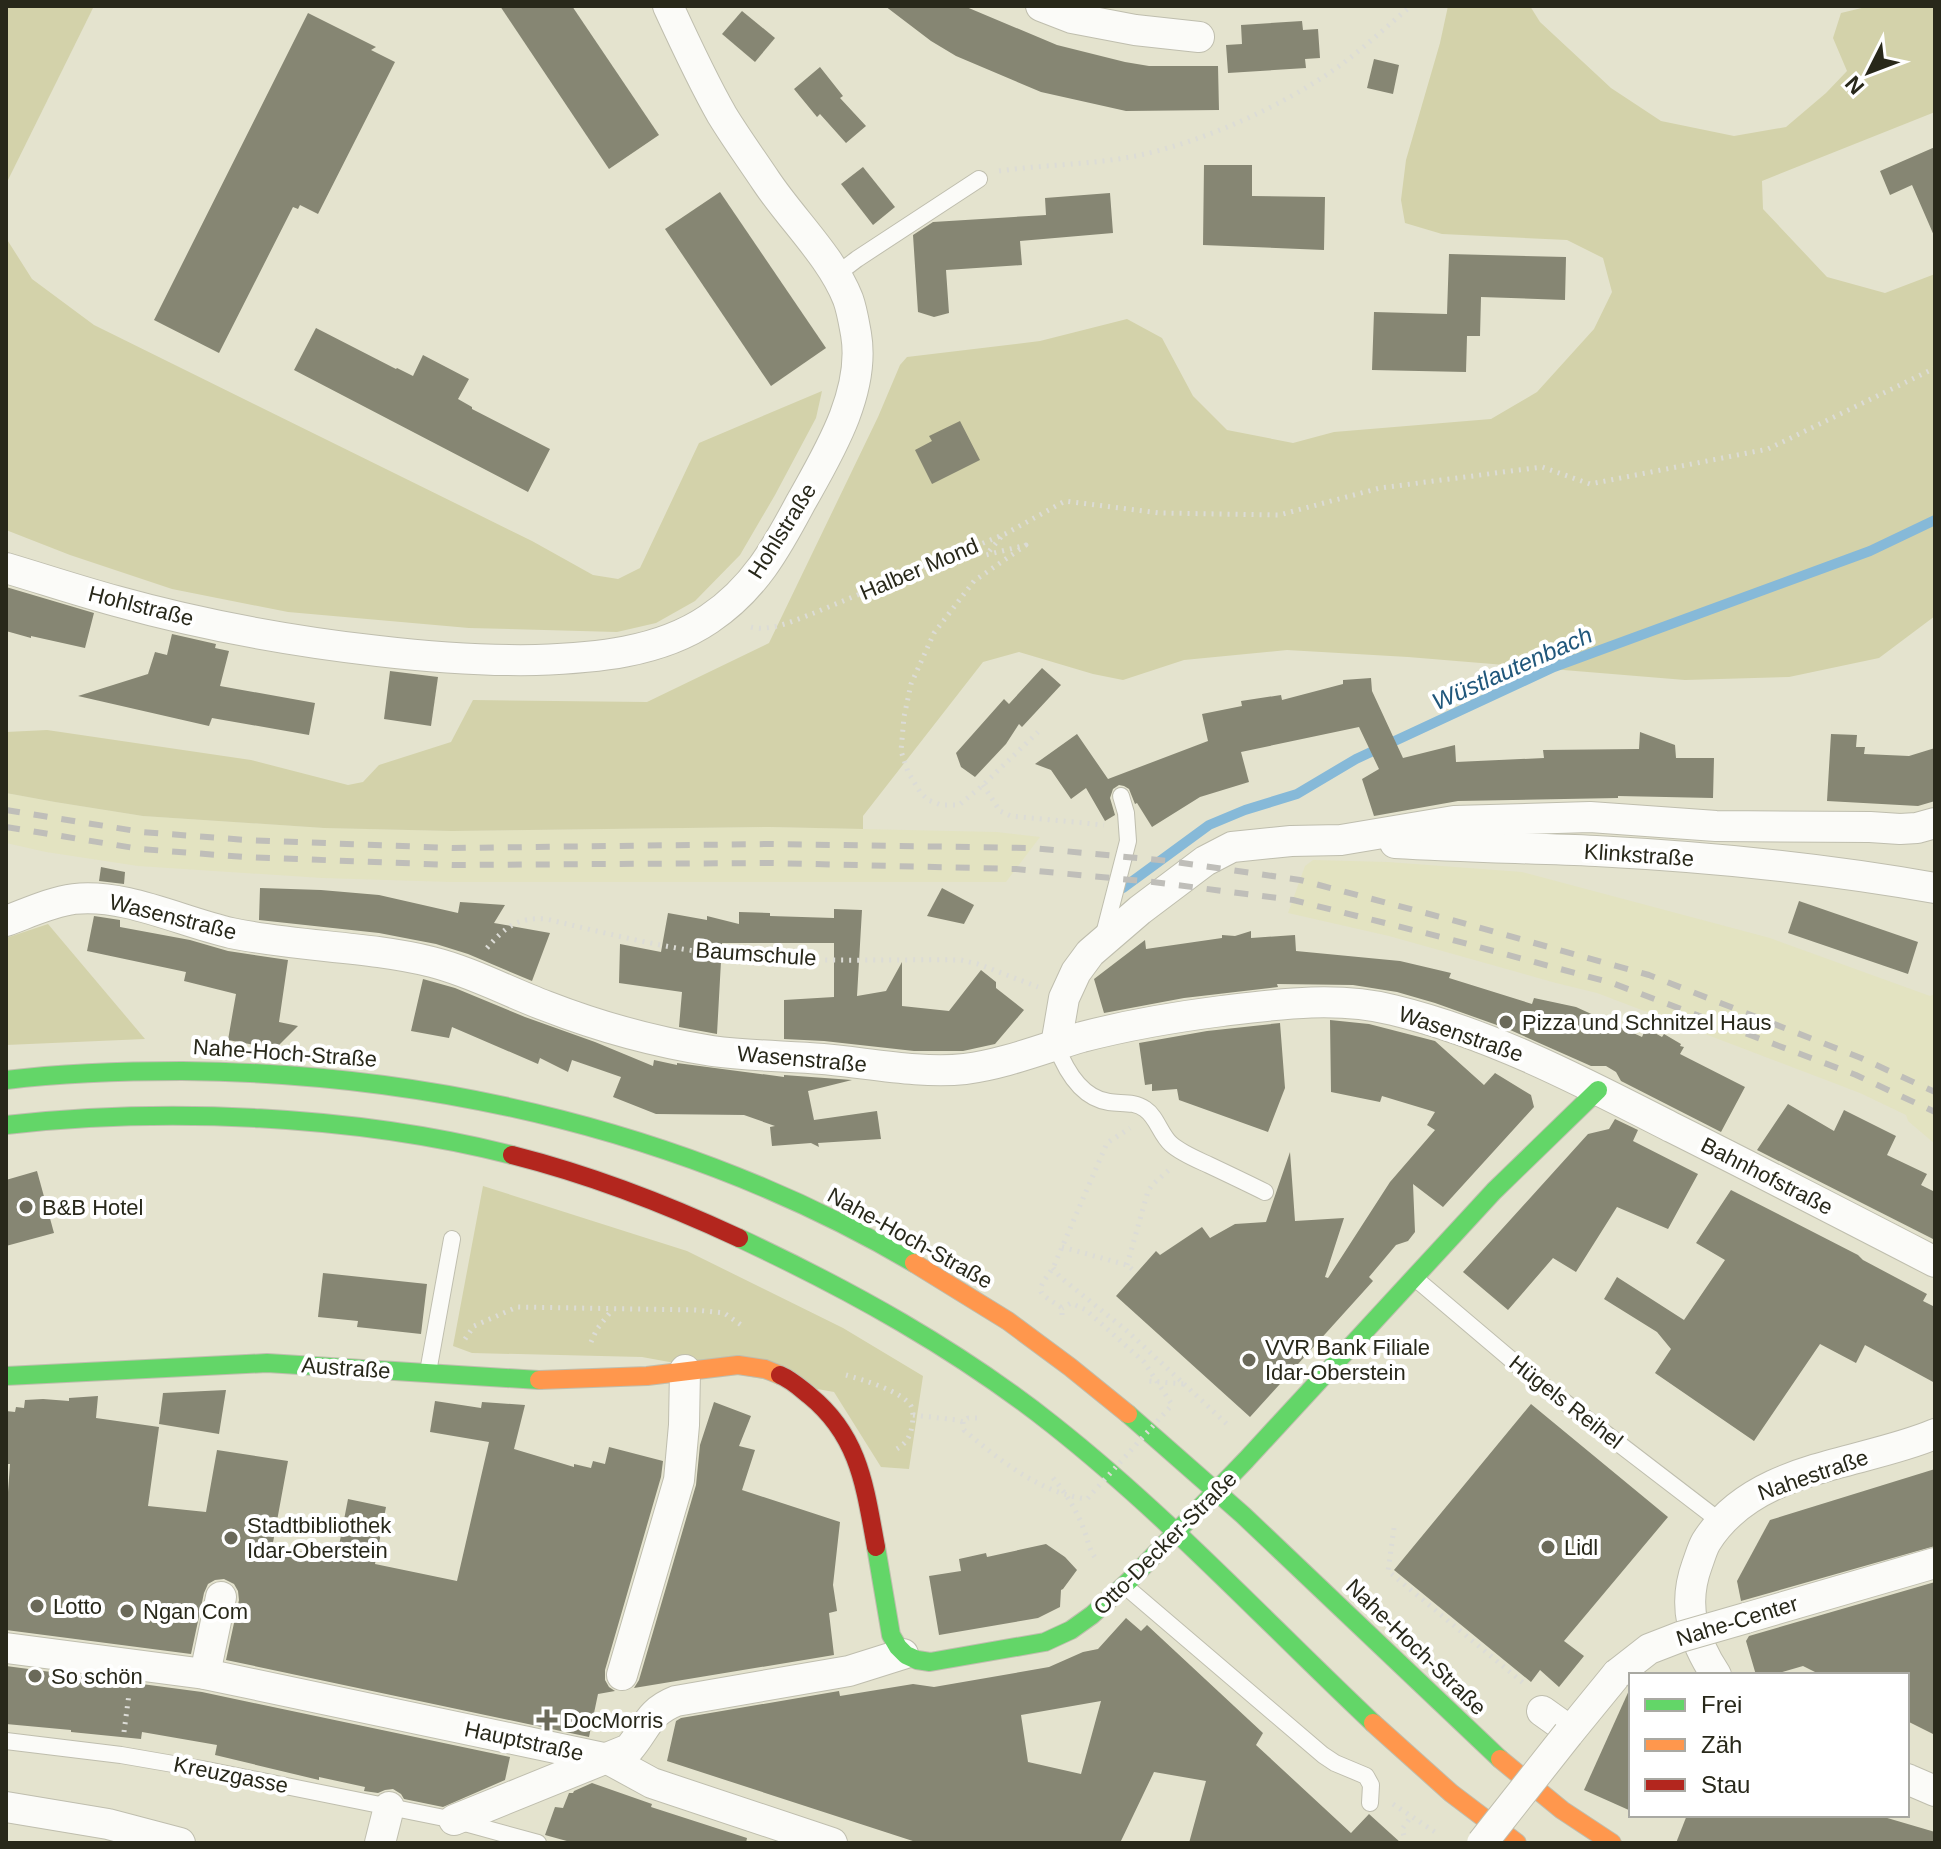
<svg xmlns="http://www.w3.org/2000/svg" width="1941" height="1849" font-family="Helvetica,sans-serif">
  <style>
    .built { fill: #e3e3c1 }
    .green { fill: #d3d2aa }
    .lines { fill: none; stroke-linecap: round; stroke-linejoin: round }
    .stream { stroke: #86b9d8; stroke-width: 10 }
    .building { fill: #868673; fill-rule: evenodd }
    .lane-casing { stroke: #bfbeae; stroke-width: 18 }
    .street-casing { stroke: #bfbeae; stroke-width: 32 }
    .fast-casing { stroke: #bfbeae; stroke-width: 20 }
    .slow-casing { stroke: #bfbeae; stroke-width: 20 }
    .jam-casing { stroke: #bfbeae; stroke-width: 20 }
    .path { stroke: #dcdcd6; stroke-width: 5; stroke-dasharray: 2 6; stroke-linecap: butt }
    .lane { stroke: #fbfbf8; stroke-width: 16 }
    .street { stroke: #fbfbf8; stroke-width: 30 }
    .fast { stroke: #63d668; stroke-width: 18 }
    .slow { stroke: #ff974d; stroke-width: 18 }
    .jam { stroke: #b3261e; stroke-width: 18 }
    .rail { stroke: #bfbeb9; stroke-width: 6; stroke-dasharray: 14 14; stroke-linecap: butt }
    .street-bridge-casing { stroke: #bfbeae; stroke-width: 32; stroke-linecap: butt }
    .path-bridge { stroke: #dcdcd6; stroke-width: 5; stroke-dasharray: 2 6; stroke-linecap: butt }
    .street-bridge { stroke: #fbfbf8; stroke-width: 30 }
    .poi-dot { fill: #6a6959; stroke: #fff; stroke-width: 3 }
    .labels { text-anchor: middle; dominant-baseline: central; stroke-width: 8; stroke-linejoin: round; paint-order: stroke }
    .street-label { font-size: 22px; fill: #28281a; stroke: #fff }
    .poi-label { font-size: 22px; fill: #28281a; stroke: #fff; text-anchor: start }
    .water-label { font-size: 24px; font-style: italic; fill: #20577b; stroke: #fff }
  </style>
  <rect width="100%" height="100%" fill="#e4e3ce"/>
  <g class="built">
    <polygon points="6,793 55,802 143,816 324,828 452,831 770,827 997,832 1040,837 1006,882 451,882 322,878 138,866 46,852 6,843"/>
    <polygon points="1313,860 1388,862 1522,872 1770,938 1930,996 1935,994 1935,1144 1908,1121 1906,1115 1860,1093 1597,993 1556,983 1389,936 1288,913 1305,866"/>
  </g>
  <g class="green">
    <polygon points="6,6 94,6 6,184"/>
    <polygon points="1448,6 1530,6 1540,22 1611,88 1661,121 1734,136 1786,127 1826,93 1847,71 1833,38 1841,13 1870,6 1935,6 1935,112 1762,181 1763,209 1827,277 1885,293 1935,274 1935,616 1879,658 1789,677 1685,680 1408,657 1287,650 1184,660 1123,680 1093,674 1019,652 983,662 863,816 863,829 770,827 452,831 324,828 143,816 55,802 6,793 6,732 47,730 251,760 348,785 363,782 379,765 451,742 473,700 647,702 769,643 878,417 900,365 907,357 1040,341 1127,319 1162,338 1193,396 1227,430 1293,443 1334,432 1491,419 1537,392 1594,329 1612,292 1603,258 1567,240 1442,234 1405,223 1401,200 1406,160 1440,43"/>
    <polygon points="6,238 32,279 94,325 532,541 593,575 618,579 640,568 699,443 822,391 816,418 775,495 740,555 695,601 656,623 617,632 469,628 288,612 172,589 70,555 6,530"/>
    <polygon points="48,924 145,1039 6,1045 6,938"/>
    <polygon points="483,1186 687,1251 843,1328 923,1376 909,1469 881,1467 834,1392 642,1357 472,1353 453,1346"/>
  </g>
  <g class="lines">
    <polyline class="stream" points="1123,888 1209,825 1245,810 1297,794 1356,759 1554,667 1870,551 1935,520"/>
  </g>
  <g class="building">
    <polygon points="500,6 572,6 659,135 609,169"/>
    <polygon points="885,6 964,6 1057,45 1125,62 1149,66 1218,66 1219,110 1126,111 1041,92 956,56 931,41"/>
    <polygon points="742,11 775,38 755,62 722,34"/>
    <polygon points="308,13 376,47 371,50 395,62 318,214 300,205 298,209 293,207 219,353 154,320"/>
    <polygon points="1302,21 1303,30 1318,29 1320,58 1305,59 1306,68 1228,73 1226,45 1242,44 1241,25"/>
    <polygon points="1374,59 1399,65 1393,94 1367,88"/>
    <polygon points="820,67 843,96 840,98 866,126 846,143 820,114 817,117 794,89"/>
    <polygon points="1935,147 1935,238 1912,185 1890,195 1880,171"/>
    <polygon points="1204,165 1252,165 1252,196 1325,197 1324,250 1203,245"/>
    <polygon points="863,167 895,207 873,225 841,184"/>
    <polygon points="720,192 826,348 771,386 665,229"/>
    <polygon points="1110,193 1113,233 1020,241 1022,265 946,270 949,313 934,317 918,312 913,235 933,222 1046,215 1045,198"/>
    <polygon points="1449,254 1566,257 1565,300 1481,297 1480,336 1467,336 1466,372 1372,370 1374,312 1447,314"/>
    <polygon points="316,328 396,369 397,368 413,376 423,355 469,379 458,399 472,407 472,409 550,449 528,492 294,370"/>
    <polygon points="960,421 980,460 932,484 915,450 932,441 929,436"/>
    <polygon points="6,587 94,613 85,648 31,636 31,638 6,631"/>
    <polygon points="172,634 216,644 215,648 229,651 220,686 315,703 309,735 212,718 209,726 78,696 148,674 155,652 167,655"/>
    <polygon points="1042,668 1061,685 1022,727 1019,724 1006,744 975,777 961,767 956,753 1004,699 1009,704"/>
    <polygon points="390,671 438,677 431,726 384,719"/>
    <polygon points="1371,678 1372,691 1403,758 1455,745 1456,762 1544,758 1543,750 1639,749 1640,732 1675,745 1676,758 1714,758 1713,798 1618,796 1618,798 1458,801 1374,816 1362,779 1379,769 1359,727 1241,752 1249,782 1200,797 1152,827 1137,803 1135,804 1129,789 1124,786 1119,785 1113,789 1110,798 1115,815 1105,821 1086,788 1071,799 1051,770 1035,764 1077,734 1108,779 1208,741 1202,714 1242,706 1241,701 1281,695 1282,700 1343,684 1343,680"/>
    <polygon points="1831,734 1857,735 1856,747 1865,747 1864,754 1909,756 1935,748 1935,801 1918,806 1827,801"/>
    <polygon points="101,867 125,872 124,884 99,881"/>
    <polygon points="260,888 321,890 379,895 458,913 460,902 505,905 494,923 550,933 532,981 468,954 436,944 379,933 259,920"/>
    <polygon points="942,888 974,905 964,924 927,916"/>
    <polygon points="1799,901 1918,942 1908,974 1788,933"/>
    <polygon points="834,909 862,910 857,996 886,991 902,962 902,1006 949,1011 981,970 996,982 996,988 1024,1010 995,1044 963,1051 914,1051 824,1041 784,1039 784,1000 834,997 834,943 722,943 717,1034 679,1027 682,992 619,983 620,944 661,952 668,913 707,920 707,916 739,924 739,912 770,913 770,916 834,918"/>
    <polygon points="94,916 120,920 120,927 190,940 228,951 288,960 279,1022 298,1026 275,1049 228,1040 236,994 184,981 186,972 87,951"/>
    <polygon points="1251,931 1251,938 1295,935 1296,951 1400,961 1451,973 1449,978 1532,1004 1534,998 1576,1007 1642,1037 1646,1028 1662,1037 1664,1034 1681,1044 1680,1046 1684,1047 1680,1054 1745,1087 1721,1132 1621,1081 1616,1072 1606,1066 1591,1066 1508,1029 1435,1003 1397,992 1353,985 1277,984 1278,987 1184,998 1104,1013 1094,979 1145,940 1146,949 1222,938 1222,935 1235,936"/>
    <polygon points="423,979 455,988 525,1017 595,1042 653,1066 654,1060 677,1065 677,1063 784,1077 784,1075 852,1080 808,1091 814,1120 877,1111 881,1139 818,1143 819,1147 811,1143 772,1146 770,1127 775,1126 744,1115 656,1114 613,1097 621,1077 572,1060 568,1072 540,1058 538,1064 452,1027 449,1038 411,1031"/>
    <polygon points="1330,1020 1369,1024 1435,1041 1484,1085 1495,1073 1531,1095 1534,1107 1443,1207 1413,1184 1415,1232 1408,1241 1396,1245 1369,1277 1373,1281 1250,1417 1116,1296 1156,1251 1160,1255 1202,1227 1210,1238 1235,1224 1266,1222 1290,1152 1295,1221 1344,1218 1325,1277 1328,1278 1390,1182 1435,1130 1427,1125 1435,1112 1382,1096 1380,1102 1331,1092"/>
    <polygon points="1280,1023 1285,1088 1268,1132 1179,1100 1177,1089 1152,1091 1152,1084 1145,1085 1139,1043 1207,1031"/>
    <polygon points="1788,1104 1834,1131 1844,1110 1896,1136 1887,1155 1927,1174 1921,1185 1935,1192 1935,1240 1757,1150"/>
    <polygon points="1615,1119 1638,1130 1633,1141 1698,1174 1668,1229 1617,1207 1576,1272 1553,1258 1508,1310 1463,1272 1588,1134 1609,1129"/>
    <polygon points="37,1171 54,1233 6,1246 6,1180"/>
    <polygon points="1731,1190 1858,1255 1863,1260 1927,1294 1923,1301 1935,1307 1935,1383 1865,1345 1856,1363 1820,1344 1754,1441 1655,1373 1671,1349 1657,1332 1604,1299 1617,1277 1684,1320 1725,1260 1696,1243"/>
    <polygon points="323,1273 427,1284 421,1334 357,1327 358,1321 318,1317"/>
    <polygon points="226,1390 219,1434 159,1424 163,1393"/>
    <polygon points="98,1396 96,1418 159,1427 148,1506 206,1512 217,1450 288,1461 272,1548 337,1556 348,1499 386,1507 375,1564 457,1581 489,1442 430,1432 435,1401 481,1408 482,1402 525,1405 514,1449 574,1467 574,1464 591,1468 593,1461 605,1464 609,1447 663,1461 661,1477 605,1670 605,1680 609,1687 615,1691 598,1694 589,1737 226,1660 239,1600 238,1591 234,1584 224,1579 215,1580 208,1584 204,1593 191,1654 6,1630 6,1520 10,1464 6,1464 6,1411 15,1412 16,1407 24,1408 25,1400 43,1399 69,1401 69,1398"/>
    <polygon points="714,1402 751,1416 739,1446 755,1450 742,1490 840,1522 833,1585 837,1611 829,1613 834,1655 634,1688 639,1680 696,1485 700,1445"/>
    <polygon points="1531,1404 1668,1517 1564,1641 1584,1656 1559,1687 1540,1670 1531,1682 1394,1570"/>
    <polygon points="1935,1469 1935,1546 1741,1601 1737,1581 1770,1520"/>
    <polygon points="1046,1544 1065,1557 1077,1570 1063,1589 1061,1590 1060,1607 1038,1618 939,1635 929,1576 961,1571 959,1559 986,1553 987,1557"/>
    <polygon points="1935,1582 1935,1735 1907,1721 1907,1675 1821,1675 1803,1666 1772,1675 1756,1675 1746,1641 1749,1636"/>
    <path d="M 1126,1618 L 1141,1631 L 1147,1625 L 1263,1733 L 1256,1745 L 1351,1833 L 1369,1814 L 1401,1843 L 1189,1843 L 1206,1781 L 1154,1772 L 1120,1843 L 919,1843 L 667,1761 L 676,1721 L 681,1718 L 839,1691 L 840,1696 L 913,1684 L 934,1687 L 1049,1667 L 1083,1652 L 1098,1649 ZM 1101,1701 L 1081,1774 L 1028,1762 L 1021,1715 Z"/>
    <polygon points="6,1666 202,1692 510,1757 505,1780 443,1807 404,1799 401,1794 393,1789 385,1790 378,1793 364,1791 365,1787 319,1777 319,1780 215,1755 217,1745 142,1732 141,1739 71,1732 71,1730 6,1724"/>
    <polygon points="1631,1686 1631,1811 1584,1790"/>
    <polygon points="592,1783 652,1804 651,1807 747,1838 746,1843 574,1843 545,1835 555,1807 563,1808 569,1793 573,1793 574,1791"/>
    <polygon points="1687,1815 1877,1815 1935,1832 1935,1843 1676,1843"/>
  </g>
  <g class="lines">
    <defs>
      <g id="lane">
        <polyline points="836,275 857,259 979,179"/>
        <polyline points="1103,938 1128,841 1126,813 1121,796"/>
        <path d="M 1056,1045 C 1065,1069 1081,1098 1109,1102 C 1121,1104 1134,1101 1145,1109 C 1157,1117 1160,1134 1171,1144 C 1181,1153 1196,1159 1209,1165 C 1228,1174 1247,1183 1265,1192"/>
        <polyline points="1416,1279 1528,1374 1721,1522"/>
        <polyline points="428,1372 452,1239"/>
        <polyline points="1125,1586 1323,1755 1335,1763 1366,1776 1371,1785 1370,1803"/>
        <polyline points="6,1741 121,1755 202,1769 454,1820 538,1843"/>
      </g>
      <g id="street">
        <polyline points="1041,6 1072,18 1135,30 1199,37"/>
        <path d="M 6,568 C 43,579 79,591 116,601 C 202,625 290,641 378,651 C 430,657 483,661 536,660 C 594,658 659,653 709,619 C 754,589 776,549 801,502 C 828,454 866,392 856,334 C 854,323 852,310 848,299 C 831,256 792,220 766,181 C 752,160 736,138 722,115 C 702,80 685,43 668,6"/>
        <path d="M 1395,843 C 1462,847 1529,848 1596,851 C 1710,857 1823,868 1935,888"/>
        <path d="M 6,921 C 28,913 51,902 74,899 C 124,893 182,922 231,933 C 298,947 367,946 432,962 C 472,972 508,992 546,1006 C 600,1027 654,1042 712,1051 C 749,1056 786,1056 823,1059 C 868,1063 921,1074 965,1069 C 1005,1064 1044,1048 1082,1037 C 1128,1025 1175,1017 1222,1011 C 1279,1004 1337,996 1393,1010 C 1492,1034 1583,1082 1673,1128 C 1761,1172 1848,1217 1935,1262"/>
        <polyline points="1056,1045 1064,998 1076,972 1090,953 1140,910 1205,861 1232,847 1291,841 1341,840 1454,821 1590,817 1716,826 1870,827 1900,829 1917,828 1935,823"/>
        <polyline points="1746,1618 1935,1563"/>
        <polyline points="6,1648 205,1674 608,1759 652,1783 832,1843"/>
        <polyline points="205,1674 221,1597"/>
        <polyline points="622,1675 679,1480 684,1425 685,1370"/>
        <path d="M 1716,1675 C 1693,1640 1682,1606 1697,1565 C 1700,1557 1702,1549 1706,1542 C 1754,1465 1859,1466 1935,1434"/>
        <polyline points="1542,1711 1570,1731"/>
        <polyline points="1568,1734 1617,1674"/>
        <polyline points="1907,1779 1935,1791"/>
        <polyline points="6,1807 108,1824 180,1843"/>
        <path d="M 454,1820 L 629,1749 C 647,1728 648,1712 676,1701 L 849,1671 L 903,1654"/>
        <polyline points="380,1843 389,1807"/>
      </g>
      <g id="fast">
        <path d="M 6,1080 C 64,1073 123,1071 182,1071 C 436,1073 694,1134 914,1263"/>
        <path d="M 6,1125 C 167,1107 354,1115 512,1155"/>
        <path d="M 739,1238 C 850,1290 957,1349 1053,1425 C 1167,1515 1267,1623 1373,1723"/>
        <polyline points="6,1376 267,1363 539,1380"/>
        <polyline points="1128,1414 1243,1515 1500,1759"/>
        <polyline points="876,1547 891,1635 898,1647 906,1655 917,1660 930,1662 1045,1642 1071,1630 1092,1615 1132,1578 1246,1460 1494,1191 1598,1090"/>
      </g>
      <g id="slow">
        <polyline points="914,1263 1008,1321 1070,1367 1128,1414"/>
        <polyline points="539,1380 647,1376 738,1365 765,1369 780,1375"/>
        <polyline points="1373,1723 1451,1793 1517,1843"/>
        <polyline points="1500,1759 1562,1810 1612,1843"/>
      </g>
      <g id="jam">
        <path d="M 512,1155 C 591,1175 666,1204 739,1238"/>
        <path d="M 780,1375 C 792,1380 800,1388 810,1396 C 860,1437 865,1488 876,1547"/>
      </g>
    </defs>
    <use href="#lane" class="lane-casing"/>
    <use href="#street" class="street-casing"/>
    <use href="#fast" class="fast-casing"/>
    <use href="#slow" class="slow-casing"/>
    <use href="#jam" class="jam-casing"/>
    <g class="path">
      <path d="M 999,171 C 1047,164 1097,165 1145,154 C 1209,139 1282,106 1335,69 C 1362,50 1386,27 1411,6"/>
      <polyline points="1001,537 986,555 1026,545 974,581 934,633 911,684 904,717 901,751 908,772 920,792 928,800 941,805 959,805 983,785 1038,732"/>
      <path d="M 751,627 C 771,632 795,620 814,613 L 1005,534 L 1065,501 L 1160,513 L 1279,515 L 1380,488 L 1542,467 L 1590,484 L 1768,449 L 1935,368"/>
      <polyline points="983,785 1000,811 1011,816 1104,825"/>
      <path d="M 487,948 C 505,927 518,917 546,919 C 606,933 666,949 727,955 C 805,963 884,959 961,960 L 978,964 L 1038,987"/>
      <polyline points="1062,1247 1127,1265 1133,1270"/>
      <polyline points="1127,1265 1148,1191 1153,1184 1169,1170"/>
      <polyline points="1053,1268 1060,1277 1126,1330 1184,1384 1149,1381"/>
      <path d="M 1062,1315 L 1062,1308 C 1037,1291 1034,1294 1053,1268 L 1107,1143 L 1130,1128"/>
      <polyline points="465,1339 474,1326 517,1307 696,1310 724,1313 744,1327"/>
      <polyline points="591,1342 597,1329 612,1310"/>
      <path d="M 846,1375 C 863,1380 902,1391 911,1406 C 914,1413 913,1419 912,1426 C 910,1438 905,1445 893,1451"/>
      <polyline points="1184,1384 1230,1427"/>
      <polyline points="913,1415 957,1420 963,1422 968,1418 977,1418"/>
      <path d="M 1053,1478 C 1066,1493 1077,1511 1084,1530 C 1089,1542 1088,1549 1097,1560"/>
      <polyline points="1394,1528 1388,1571 1527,1686"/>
      <polyline points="124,1732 129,1694"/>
      <polyline points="1393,1804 1435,1832"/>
      <polyline points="1406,1843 1402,1829 1411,1817"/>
    </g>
    <use href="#lane" class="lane"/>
    <use href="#street" class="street"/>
    <use href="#fast" class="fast"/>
    <use href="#slow" class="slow"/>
    <use href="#jam" class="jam"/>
    <g class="rail">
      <polyline points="6,810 142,832 246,840 452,848 771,844 1032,848 1169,861 1300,880 1452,920 1649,975 1861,1058 1935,1092"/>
      <polyline points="6,827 140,849 245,857 452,865 771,863 1016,869 1153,882 1293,900 1449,939 1612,983 1856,1075 1935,1112"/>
    </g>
    <defs>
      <g id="street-bridge">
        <polyline points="1617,1674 1649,1649 1680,1637 1746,1618"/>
        <polyline points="1482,1843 1568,1734"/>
      </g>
    </defs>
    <use href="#street-bridge" class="street-bridge-casing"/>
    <path class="path-bridge" d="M 963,1422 L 964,1430 C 999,1460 1040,1493 1087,1499 L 1171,1406 L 1171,1403 L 1144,1362 L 1086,1310 L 1071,1303 L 1062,1308"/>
    <use href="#street-bridge" class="street-bridge"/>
  </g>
  <g class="poi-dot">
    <circle cx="1506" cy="1022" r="8"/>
    <circle cx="26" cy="1207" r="8"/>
    <circle cx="1249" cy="1360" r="8"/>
    <circle cx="231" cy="1538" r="8"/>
    <circle cx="1548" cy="1547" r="8"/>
    <circle cx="37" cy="1606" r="8"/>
    <circle cx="127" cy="1611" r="8"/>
    <circle cx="35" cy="1676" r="8"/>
    <path d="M543 1708h8v8h8v8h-8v8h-8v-8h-8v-8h8z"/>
  </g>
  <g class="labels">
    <g class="street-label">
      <text transform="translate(782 531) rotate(-58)">Hohlstraße</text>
      <text transform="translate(919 569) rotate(-23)">Halber Mond</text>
      <text transform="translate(141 606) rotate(14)">Hohlstraße</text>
      <text transform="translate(1639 855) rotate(4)">Klinkstraße</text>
      <text transform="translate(173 917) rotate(14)">Wasenstraße</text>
      <text transform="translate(756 954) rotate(4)">Baumschule</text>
      <text transform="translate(1461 1034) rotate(19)">Wasenstraße</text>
      <text transform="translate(285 1053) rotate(4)">Nahe-Hoch-Straße</text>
      <text transform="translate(802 1059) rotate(5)">Wasenstraße</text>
      <text transform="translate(1767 1176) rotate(27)">Bahnhofstraße</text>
      <text transform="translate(910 1238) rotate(29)">Nahe-Hoch-Straße</text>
      <text transform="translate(346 1368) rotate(4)">Austraße</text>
      <text transform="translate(1566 1402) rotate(38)">Hügels Reihel</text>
      <text transform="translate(1813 1475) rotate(-19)">Nahestraße</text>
      <text transform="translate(1165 1543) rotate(-45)">Otto-Decker-Straße</text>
      <text transform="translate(1737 1621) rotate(-17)">Nahe-Center</text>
      <text transform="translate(1416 1647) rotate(44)">Nahe-Hoch-Straße</text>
      <text transform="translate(524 1741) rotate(12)">Hauptstraße</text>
      <text transform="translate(231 1775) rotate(11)">Kreuzgasse</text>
    </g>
    <g class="poi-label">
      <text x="1522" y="1022">Pizza und Schnitzel Haus</text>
      <text x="42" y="1207">B&amp;B Hotel</text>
      <text x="1265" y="1347">VVR Bank Filiale<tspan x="1265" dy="25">Idar-Oberstein</tspan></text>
      <text x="247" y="1525">Stadtbibliothek<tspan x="247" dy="25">Idar-Oberstein</tspan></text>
      <text x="1564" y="1547">Lidl</text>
      <text x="53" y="1606">Lotto</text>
      <text x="143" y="1611">Ngan Com</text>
      <text x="51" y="1676">So schön</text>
      <text x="563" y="1720">DocMorris</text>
    </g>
    <g class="water-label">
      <text transform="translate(1512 668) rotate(-24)">Wüstlautenbach</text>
    </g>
  </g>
  <rect width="1941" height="1849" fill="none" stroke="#28281a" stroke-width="16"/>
  <rect x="1629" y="1673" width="280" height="144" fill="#ffffff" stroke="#a9a9a3" stroke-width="2"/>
  <rect x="1645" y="1699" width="40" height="12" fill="#63d668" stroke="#a9a9a3" stroke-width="2"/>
  <text x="1701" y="1713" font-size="24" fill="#28281a">Frei</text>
  <rect x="1645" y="1739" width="40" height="12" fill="#ff974d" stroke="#a9a9a3" stroke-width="2"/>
  <text x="1701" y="1753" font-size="24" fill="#28281a">Zäh</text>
  <rect x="1645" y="1779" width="40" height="12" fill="#b3261e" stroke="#a9a9a3" stroke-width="2"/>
  <text x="1701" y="1793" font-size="24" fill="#28281a">Stau</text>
  <g transform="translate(1869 72) rotate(228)" stroke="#ffffff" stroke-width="6" paint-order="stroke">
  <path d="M0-6L14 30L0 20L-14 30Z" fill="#28281a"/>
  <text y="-12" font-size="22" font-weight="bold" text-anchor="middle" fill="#28281a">N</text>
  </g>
</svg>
